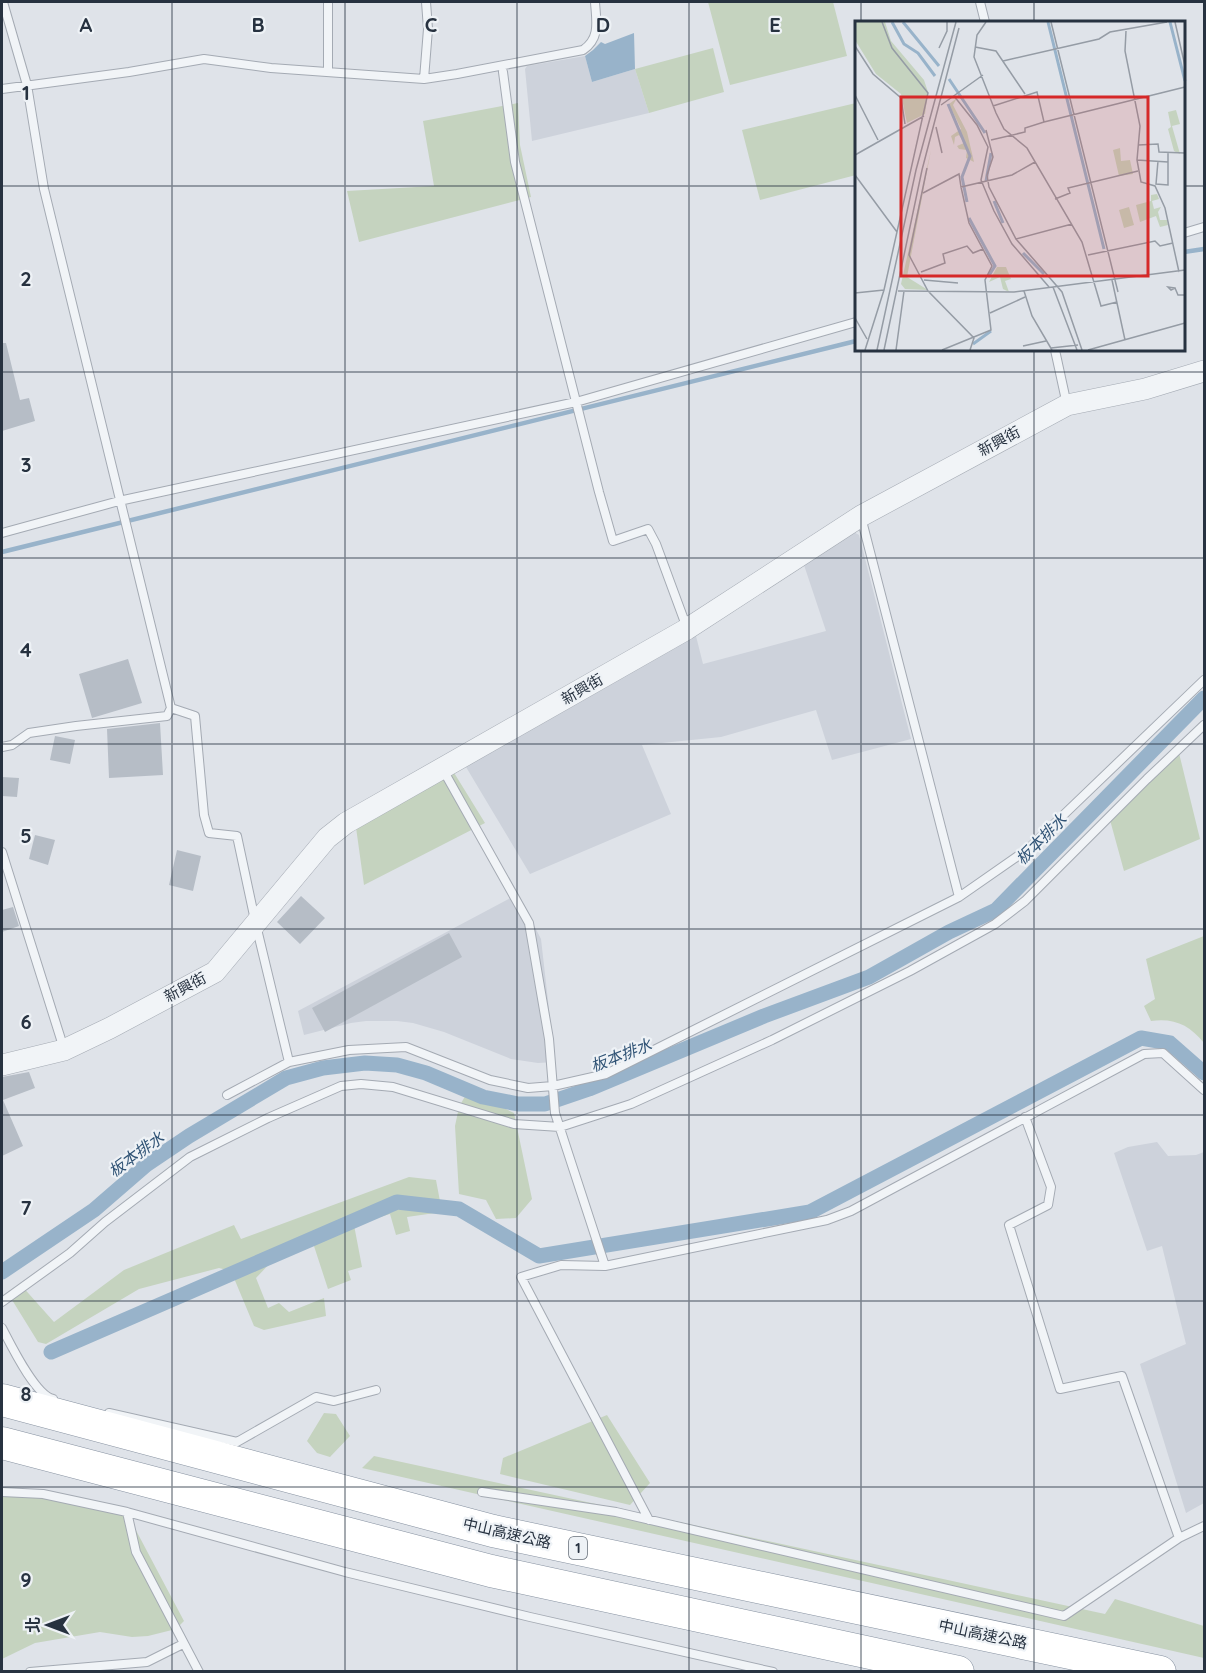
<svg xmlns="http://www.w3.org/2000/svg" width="1206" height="1673" viewBox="0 0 1206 1673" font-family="Quicksand,'Noto Sans TC',sans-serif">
  <rect width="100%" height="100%" fill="#dfe3e9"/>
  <path fill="#cdd2db" d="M585,56L592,82L635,69L649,113L532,141L525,69L527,66Z
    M852,531L859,535L911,739L832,760L816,710L721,737L642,745L671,814L530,874L460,757L693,624L703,664L826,631L803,562Z
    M518,894L541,939L555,1062L538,1063L511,1059L444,1032L413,1023L397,1021H366L351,1023L304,1035L298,1011Z
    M1157,1142L1168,1156L1196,1155L1204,1152V1503L1186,1513L1140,1364L1186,1344L1162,1246L1147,1251L1114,1153L1128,1147Z"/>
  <path fill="#c5d3bf" d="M708,2H833L847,56L730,85Z
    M713,48L724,92L649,113L635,69Z
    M518,103L520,145L531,197L359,242L347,191L434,186L423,121Z
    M856,103V175L760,200L742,130Z
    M1179,753L1200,839L1124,871L1110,820Z
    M448,763L485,823L364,885L354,813Z
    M1204,936V1043C1189,1025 1175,1018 1151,1021L1144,1006L1155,999L1146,959Z
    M468,1091L514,1113L532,1199L516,1218L496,1219L486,1200L459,1194L455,1126L459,1107Z
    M409,1177L436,1180L442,1212L407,1217L410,1231L396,1235L390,1214L354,1225L362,1267L348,1271L351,1280L328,1289L313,1243L274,1259L256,1278L268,1308L279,1303L289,1312L324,1298L326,1316L264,1330L254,1326L231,1271L219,1268L139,1289L46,1344L38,1342L9,1295L13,1288L21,1285L54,1322L124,1270L234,1225L241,1239Z
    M324,1413L336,1414L350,1436L330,1457L317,1453L307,1441Z
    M607,1415L650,1483L630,1505L500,1474L503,1458Z
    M374,1456L1105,1614L1115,1599L1204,1626V1658L362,1468Z
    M2,1490L114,1507L130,1519L184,1621L176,1629L148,1636L132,1637L100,1632L35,1643L2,1659Z"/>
  <path fill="#98b3ca" d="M634,33L635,69L592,82L585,56L593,50L601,42L605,44Z"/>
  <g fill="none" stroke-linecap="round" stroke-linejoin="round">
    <path stroke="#98b3ca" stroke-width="4.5" d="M1184,252L1204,249
      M2,552L856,341"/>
    <path stroke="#98b3ca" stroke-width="15" d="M2,1272L94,1210L146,1165L189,1136L286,1078L323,1068L365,1063L397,1065L426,1073L483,1097L518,1104H545L589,1089L764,1016L869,977L949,932L996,910L1204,698
      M51,1352L397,1202L459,1209L539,1256L810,1212L1141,1038L1170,1043L1204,1073"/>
  </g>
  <path fill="#b6bdc6" d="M2,343H6L20,400L29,398L35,421L2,431Z
    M128,659L142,703L92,718L79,674Z
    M160,723L163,775L109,778L107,729Z
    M55,736L75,740L70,764L50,760Z
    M2,777L19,778L17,797L2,796Z
    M35,835L55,840L48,865L29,859Z
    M177,850L201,856L193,891L169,885Z
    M301,896L325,918L300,944L277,922Z
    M13,907L19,926L2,932V910Z
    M449,933L462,957L325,1032L312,1008Z
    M29,1072L35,1088L3,1100L23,1146L2,1156V1077Z"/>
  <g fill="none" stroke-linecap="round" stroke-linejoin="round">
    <defs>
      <path id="service" d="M3,2L27,85L44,189L171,708L195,716L204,815L209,833L237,836L256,925L289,1062
        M328,2V72
        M980,2L985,22
        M503,72L515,162L599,492L613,541L648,529L656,544L687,628
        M424,79L428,29L426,2
        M2,89L129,72L204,59L271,68L424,79L457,74L583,50C601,38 596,20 595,2
        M1184,233L1204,227
        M1055,350L1067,405
        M2,533L119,501L576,402L856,322
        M2,747L12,745L29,733L76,726L167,716L171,708
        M442,768L529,923L549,1039L555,1113L605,1266L561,1265L521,1277L649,1520
        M2,852L64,1049
        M959,897L1028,849L1204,680
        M227,1095L289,1062L349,1050L406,1047L490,1080L528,1088L553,1086L606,1074L959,897L861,517
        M1025,1117L1051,1187L1048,1205L1009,1225L1060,1389L1122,1376L1179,1538
        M605,1266L827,1220L851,1211L1144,1054L1163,1053L1204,1090
        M2,1302L70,1253L105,1222L190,1157L268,1118L341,1086L361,1084L393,1087L514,1124L560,1127L631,1104L772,1040L910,971L995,924L1025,901L1147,779L1204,725
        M2,1328C11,1345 35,1395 53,1399
        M109,1413L237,1442L316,1397L334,1401L376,1390
        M2,1492L43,1494L127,1512L345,1572L530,1617L773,1672
        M482,1492L616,1512L1064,1616L1179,1538L1204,1526
        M127,1512L136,1552L199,1672
        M30,1672L147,1662L183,1644"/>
      <path id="tertiary" d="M2,1065L64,1050L110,1028L215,972L327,838L346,823L687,629L861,516L1067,405L1145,389L1204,371"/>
      <path id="motorway" d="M2,1400L493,1531L1160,1672
        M2,1443L491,1571L958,1672"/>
    </defs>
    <use href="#service" stroke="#a4aab3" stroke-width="10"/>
    <use href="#tertiary" stroke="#a4aab3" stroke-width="22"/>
    <use href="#motorway" stroke="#8691a0" stroke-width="33"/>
    <use href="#service" stroke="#f1f4f7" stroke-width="8"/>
    <use href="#tertiary" stroke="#f1f4f7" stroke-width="21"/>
    <use href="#motorway" stroke="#fff" stroke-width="32"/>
  </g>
  <path fill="none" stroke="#273240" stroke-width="1.5" stroke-opacity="0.55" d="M172,2V1672M345,2V1672M517,2V1672M689,2V1672M861,2V22M1034,2V22M2,186H856M1184,186H1204M861,350V1672M1034,350V1672M2,372H1204M2,558H1204M2,744H1204M2,929H1204M2,1115H1204M2,1301H1204M2,1487H1204"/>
  <g text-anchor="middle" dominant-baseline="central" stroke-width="4.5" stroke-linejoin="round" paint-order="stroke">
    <rect fill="#eef2f6" stroke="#636c77" stroke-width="1.5" x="569" y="1537" width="18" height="22" rx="4.5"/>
    <g font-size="14" font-weight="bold" fill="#273240">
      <text x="578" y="1548">1</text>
    </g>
    <g font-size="15" fill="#273240" stroke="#eef2f6">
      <text transform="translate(999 441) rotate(-28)">新興街</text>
      <text transform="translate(582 689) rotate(-30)">新興街</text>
      <text transform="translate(185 987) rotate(-28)">新興街</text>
      <text transform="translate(507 1533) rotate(13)">中山高速公路</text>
      <text transform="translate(983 1634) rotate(12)">中山高速公路</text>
    </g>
    <g font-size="16" font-style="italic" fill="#305375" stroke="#eef2f6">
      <text transform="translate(1041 839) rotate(-45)">板本排水</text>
      <text transform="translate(621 1055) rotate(-21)">板本排水</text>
      <text transform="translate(136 1154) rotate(-36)">板本排水</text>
    </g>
  </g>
  <g transform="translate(855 21)">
    <rect width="330" height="330" fill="#dfe3e9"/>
    <path d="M0,1H30L36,20L69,59L73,71L70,93L52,102L46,73L21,53L0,19ZM102,77L98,84L112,111L119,141L111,137L112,129L104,128L102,125L109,122L104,114L100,116L99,124L96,115L106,108L94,83ZM321,89L325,103L317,105L325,133L319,130L313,108L316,106L313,91ZM265,127L266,140L275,139L278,153L264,155L258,129ZM76,129L52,256L73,269L50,268L46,263ZM302,173L304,178L297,180L299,188L306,186L303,191L305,199H312L313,204L305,206L301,195L285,201L281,184L296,180V174ZM274,186L279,204L269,207L264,189ZM142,246H151L156,258L150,260L154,271L148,268L145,256L134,261Z" fill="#c5d3bf"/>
    <path fill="none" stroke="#98b3ca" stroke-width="3" d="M37,1L49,23L63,32L80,55M48,1L84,45M193,1L249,228M315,1L330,60M94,58L130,112M93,83L115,135L107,156L112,181M131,160L136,132M139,180L148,202M114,197L140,245L133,256M168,232L189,253M118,323L136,310"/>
    <path fill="none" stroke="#959ca5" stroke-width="1.5" d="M131,1L122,14L119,36L141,92L149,108L172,127L227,221L246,285L262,281M196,1L263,271M320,1L330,45M271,10L270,30L285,105L282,139L286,161L300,165L310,187L324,251M0,25L18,53L46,77L50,103M120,26L141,30L170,73M84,27L92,10V1M148,40L244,18L255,11L312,1M0,74L23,119M99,75L122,104L133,126L126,159L139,190L157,223L194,266M86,84L128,54M138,85L182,71L189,101M81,106L87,132M131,109L138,136L132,154L134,166L161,218L217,203M136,119L170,111V107L189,101L330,66M283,124L303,123L304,131L330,132M0,134L69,95M282,139L313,141M303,140L301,163L313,164V131M72,147L54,234L73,270L119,317L115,329M0,154L42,211M68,172L104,153L106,166L157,154L180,141M200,178L215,172L213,167L283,150M161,218L207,271L227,329M233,234L300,220L305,225L318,222M66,251L90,242L88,233L112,225L118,232L128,228M69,259L103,262M257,259L270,319M198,266L222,329M320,267L313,266L316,269L320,267L323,274H330M43,270L159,271L330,249M169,270L177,295L197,329M0,272L29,269M135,292L170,276M0,297L12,318M168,325L191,320M196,327L223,324M10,329L29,269L73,72L37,27L27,1M22,329L61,149L101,1M29,329L67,149L104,7M41,329L49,270M87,329L136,309L130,259L137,245L114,202L106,166M233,329L330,302"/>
    <path fill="#d62828" fill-opacity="0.15" stroke="#d62828" stroke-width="3" d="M46,76H293V255H46Z"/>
    <rect width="330" height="330" fill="none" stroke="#273240" stroke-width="3"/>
  </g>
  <g font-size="20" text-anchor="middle" font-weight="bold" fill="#273240" stroke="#eef2f6" stroke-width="4.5" stroke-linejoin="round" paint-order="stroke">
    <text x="86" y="32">A</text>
    <text x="258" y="32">B</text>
    <text x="431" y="32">C</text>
    <text x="603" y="32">D</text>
    <text x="775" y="32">E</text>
    <text x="26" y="100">1</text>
    <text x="26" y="286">2</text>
    <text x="26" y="472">3</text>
    <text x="26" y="657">4</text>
    <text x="26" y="843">5</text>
    <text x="26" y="1029">6</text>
    <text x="26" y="1215">7</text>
    <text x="26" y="1401">8</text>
    <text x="26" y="1587">9</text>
  </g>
  <rect width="1206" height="1673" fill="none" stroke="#273240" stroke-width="6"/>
  <g transform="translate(48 1625) rotate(270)" stroke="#eef2f6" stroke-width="4.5" paint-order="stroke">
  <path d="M0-4.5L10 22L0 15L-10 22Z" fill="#273240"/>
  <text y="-9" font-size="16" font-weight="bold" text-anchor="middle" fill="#273240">北</text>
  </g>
</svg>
